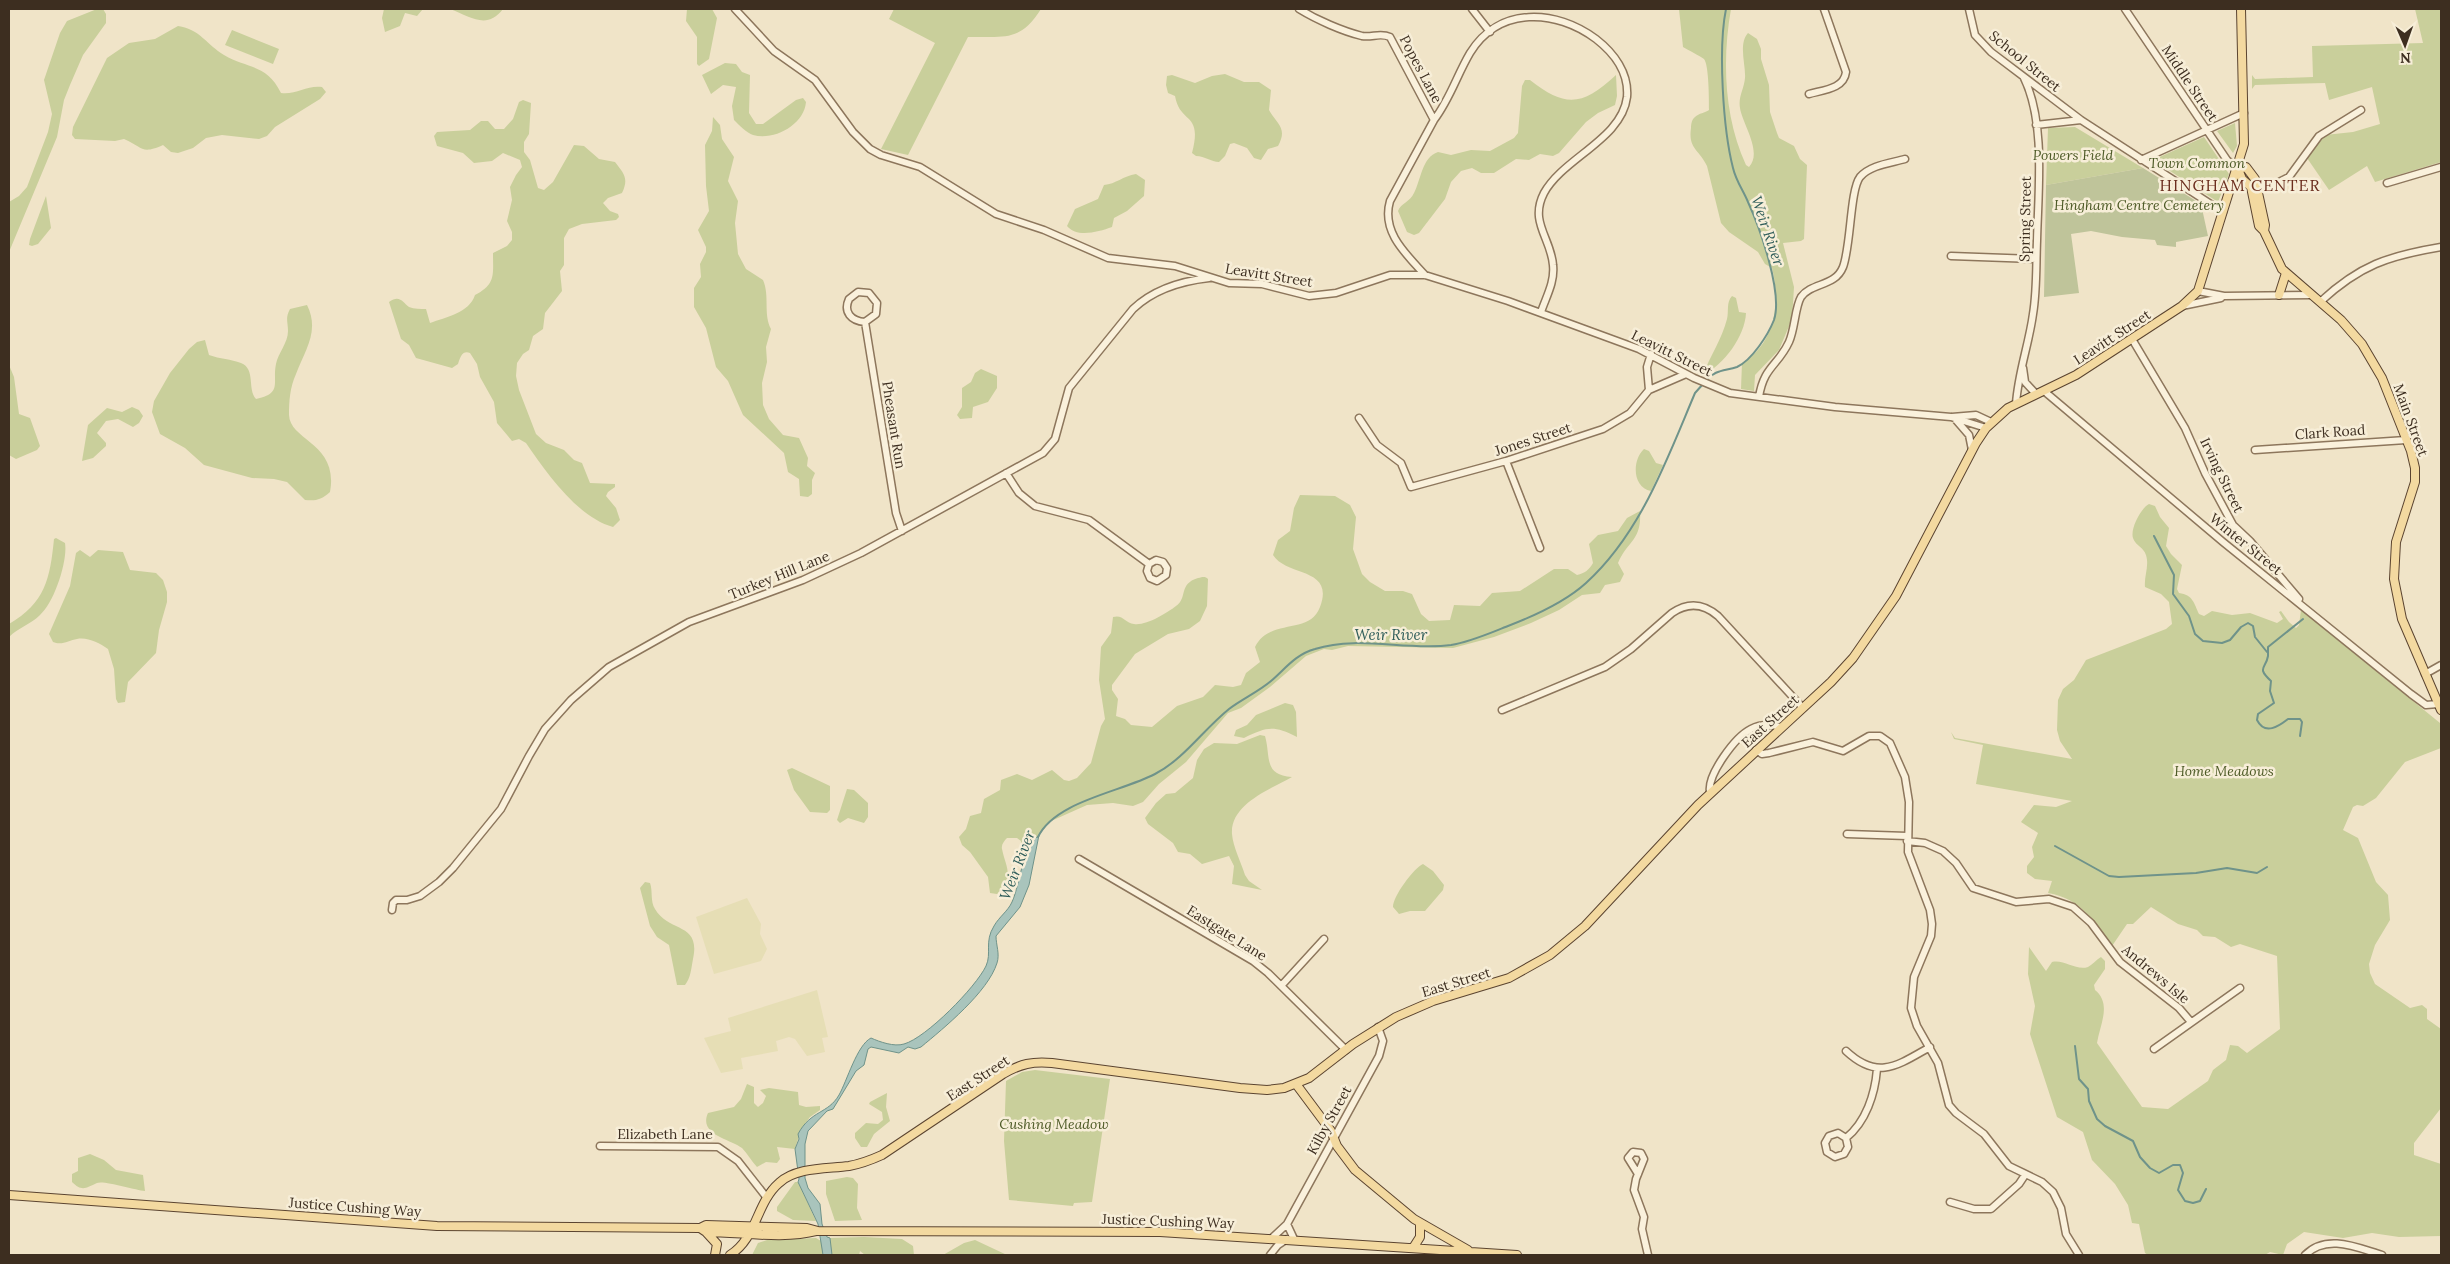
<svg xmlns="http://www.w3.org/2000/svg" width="2450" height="1264" viewBox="0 0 2450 1264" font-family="Lora,serif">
  <rect width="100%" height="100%" fill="#f0e4c8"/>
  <path fill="#e6deb5" d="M747,898L761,924L760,934L767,949L761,961L714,974L696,917Z
    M817,990L828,1037L822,1038L825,1052L807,1056L795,1039L789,1037L776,1041L778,1051L741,1058L743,1069L721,1073L704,1038L731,1031L728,1018Z"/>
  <path fill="#c9cf9b" d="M97,9H103L106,14V23L83,55L70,85L64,100L57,137L9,252V202L19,196L27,187L48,132L52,114L44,80L60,33L67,21Z
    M384,9H423L417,16L405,13L400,26L385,32L382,18Z
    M450,9H503C487,30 471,17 450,9Z
    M687,9H712L717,18L709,59L699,66L697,64V37L686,21Z
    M894,9H1041C1020,43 1003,36 968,37L908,155L881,149L935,43L889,19Z
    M1679,9H1731C1722,60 1724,117 1746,165L1749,167C1763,152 1742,123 1740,108C1738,97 1744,89 1745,78C1746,65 1738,44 1748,33L1757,39L1761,49V59L1769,85L1770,112L1777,133L1779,138L1794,146L1800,159L1807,165L1804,239L1801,241L1783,243L1794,287L1792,319L1779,350L1755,375L1754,391L1741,389L1742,363C1775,344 1781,302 1772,268L1765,264L1758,252L1729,232L1721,223L1707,166C1699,149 1688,149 1691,128C1691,124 1692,119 1695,117C1699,113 1705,113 1709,110C1709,100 1709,65 1704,59C1700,56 1688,50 1683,47Z
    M2415,9H2441V162L2375,182L2367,166L2329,190L2307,158L2325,135L2353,132L2380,124L2372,87L2329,100L2325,83L2255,85L2252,89V75L2255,79L2313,77L2312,46L2423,43Z
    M178,26C200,29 207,45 224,55C248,69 267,64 281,93C296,95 307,85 322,87L326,92L320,99L275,127L267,136L259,139L222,135L206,138L193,148L178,153L171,152L163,145C141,155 143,147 124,139L115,141L75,139L72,135L73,127L107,58L129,43L155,39Z
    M232,30L279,49L273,64L225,45Z
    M725,63L736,64L742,72L750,75L749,113L756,124H763L796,100L803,98L806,102C804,125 774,141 753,135C747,133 739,125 734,120L732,106L736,87L723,85L711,94L702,75Z
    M1225,74L1244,82H1259L1271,90L1269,110C1277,124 1288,128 1278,146L1268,149L1261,160L1254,158L1247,148L1234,143L1230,144L1225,156L1219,162C1211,162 1205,156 1196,156L1192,153C1203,111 1180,125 1175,96L1168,93L1166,85L1167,76L1172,75L1195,83L1212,76Z
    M1616,75L1617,96L1615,105L1598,113L1586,122L1559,153L1553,156L1540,154L1529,160L1516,159L1494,173H1481L1472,168L1461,171L1451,182L1445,199L1419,233L1414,235L1407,232L1398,211C1401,203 1410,202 1414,193C1421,180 1422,157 1438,152L1451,155L1471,150L1490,151L1514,138L1518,133L1522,86L1525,80H1530C1567,109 1583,105 1616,75Z
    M523,100L531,103L529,134L524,142V152L530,160L538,188L544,190L553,182L574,145L584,146L599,159L615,162C624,174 629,178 622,193L608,198L603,203L610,211L618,214L619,217L616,220L582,224L569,229L564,238V265L560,271L562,291L545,313L543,329L533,336L529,350L523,354L517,363L516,376L519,390L536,434L546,443L564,450L574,460L582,463L590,483L615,484V487L608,492L606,496L616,508L620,520L613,527C577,517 546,472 526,443L519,439L512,441L497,423L494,402L480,377L477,364L470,353C462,350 460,358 458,364L452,368L416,358L409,345L401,339L389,302C400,294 403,303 409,307C414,309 421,309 426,309L430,323C446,317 469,313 475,295C496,284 493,275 493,253L507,246L512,240V232L507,221L512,200L510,187L516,175L522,167L520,160L503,153L492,161L474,163L463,153L437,146L434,136L437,132L470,130L481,121H488L495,129H504L513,119L519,102Z
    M713,117L720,125L722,139L734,157L728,181L738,201L735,223L738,254L746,269L763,280C770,296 763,314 771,329L766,347L767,362L762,383L763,405L769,419L783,435L799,438L808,458L807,466L815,473L812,480V494L808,497L800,496L799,479L788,472L784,453L743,415L728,381L716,367L706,328L694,307V288L701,277L700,264L706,252V247L698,230L709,211L706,186L705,145L712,131Z
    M2235,123L2237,146L2233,153L2217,131Z
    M2075,127L2143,168L2046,185L2048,128Z
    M2204,137L2229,174L2218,202L2153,160Z
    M1136,174L1145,180L1144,196L1127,211L1114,218L1112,227C1098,232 1077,238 1067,226L1075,209L1098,199L1104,185C1116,184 1123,176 1136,174Z
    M46,196L51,228L38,244L32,246L29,245L30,239Z
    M1732,296L1736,298L1739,312L1746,313C1745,336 1724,365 1703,375C1710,356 1722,339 1727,319C1729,312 1726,302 1732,296Z
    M307,305C320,331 305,350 296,374C290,387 289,401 289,415C290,441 339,443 330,492C321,500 316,501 305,500L287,482L274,479L252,478L204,465L185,448L160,434L152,412L154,401L170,373L189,349L197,342L205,340L209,355C220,359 231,359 241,363C256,369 247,389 256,399C283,393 272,383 276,364C278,353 288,343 288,331C288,322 285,318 290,309Z
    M9,365L14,377L19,414L30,418L40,446L37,450L16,459L9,455Z
    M981,369L997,376V388L988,402L973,407L972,418L960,419L957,415L962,407V388L971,382L975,373Z
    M132,407L139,410L143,416L139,423L133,427L118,419L106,421L97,433L106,443V446L93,458L82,461L88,425L107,408L122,412Z
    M1644,449L1649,451L1656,463L1663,465L1651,491C1632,487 1632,460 1644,449Z
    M1300,495L1335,496L1350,505L1356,517L1353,549L1362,574L1370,582L1385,591H1403L1412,594L1421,614L1429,621L1450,620L1454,605L1480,606L1492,593L1520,591L1554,569H1568L1577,575C1585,573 1589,570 1593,563L1589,544L1598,535L1618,531L1627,518L1640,511C1642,541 1627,541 1618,563L1624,574L1620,582L1605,585L1600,593L1582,595L1559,610L1531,623L1494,637L1453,648L1348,646L1332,650L1324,649L1306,656L1270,687L1241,708L1228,713L1186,762L1159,784L1143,802L1133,806L1113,803L1087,805L1049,822L1027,852L1022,867L1021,841L1017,838H1007C1004,841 1001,845 1002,849C1005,864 1010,868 1007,886L997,894L990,893L988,877L970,852L962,845L959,837L966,829L970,816L981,813L984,799L1000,790L1001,780L1017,774L1032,780L1052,770L1064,780L1069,781L1077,778L1091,763L1101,726L1105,719L1099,680L1101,647L1111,633L1113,617C1123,614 1125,623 1134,624C1146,626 1167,613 1176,606C1188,598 1178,584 1198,578C1203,577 1205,576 1208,579L1207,606L1200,621L1189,629L1168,634L1135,654L1112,685V690L1118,699L1116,716L1125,719L1131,725L1152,727L1177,706L1203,697L1215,685L1233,687L1241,685L1246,673L1260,662L1255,647C1270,617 1309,636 1320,607C1335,567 1287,577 1273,555L1278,540L1290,531L1294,508Z
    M2149,504L2155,506L2160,517L2169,528L2166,546L2171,554L2182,565L2177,589L2179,593C2193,595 2194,603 2199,614L2204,616L2212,611L2232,615L2250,613L2277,623L2283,619L2279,612L2281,611L2289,622L2296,628L2299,625L2301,610L2440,723L2441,748L2405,762L2376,798L2363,806L2357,805L2353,807L2343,830L2358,838L2376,882L2388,895L2390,920L2375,945L2369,964L2370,973L2375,984L2410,1008L2422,1005L2427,1009V1019L2441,1029V1108L2414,1143V1155L2441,1164V1236L2399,1237L2372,1233L2343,1238L2304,1232L2287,1244L2283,1255L2270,1252L2265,1255H2148L2145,1253L2139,1224L2132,1223L2128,1205L2115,1184L2092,1160L2083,1132L2057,1117L2030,1034L2035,1006L2028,974L2029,947L2046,971L2052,962C2064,959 2076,971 2088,967C2092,965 2096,960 2101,957L2105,961V969L2094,985L2095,990C2112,1004 2100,1024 2097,1043L2142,1107L2168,1109L2208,1081L2213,1070L2226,1060L2230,1045L2238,1046L2247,1053L2280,1029L2277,956L2240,944L2231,947L2215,937L2203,936L2197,930L2178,924L2151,907L2133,924H2127L2112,946C2093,921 2082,899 2048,893L2052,881L2035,879L2027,873V866L2034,857L2032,847L2038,833L2021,822L2034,805L2056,807L2072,801L1976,784L1983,745L1954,739L1951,732L1955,738L2072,759L2060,741L2057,730L2058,700L2063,689L2074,680L2086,660L2166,629L2172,624L2169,602L2161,594L2145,587C2144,578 2148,569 2147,560C2146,547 2136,547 2133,538C2130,529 2141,508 2149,504Z
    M56,538L65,543C68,561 54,603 40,615C31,624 18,628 9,637V624C45,603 50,579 54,539Z
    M80,550L90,557L98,550L123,552L130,570L156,573L163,580L167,592V602L159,630L156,653L128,682L125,702L118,703L116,699L114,669L108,649C99,643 88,637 77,639C69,640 62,646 53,642L49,634L70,586L76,553Z
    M1285,703L1293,705L1296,712L1297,737C1273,725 1267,727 1244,738L1234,736L1236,730L1247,725L1256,715Z
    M1260,735L1265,736C1271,757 1263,775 1292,777C1271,789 1230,804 1232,834C1233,847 1241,862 1245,875L1249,881L1262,890L1232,884L1234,866L1229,856L1202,864L1190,854L1178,852L1173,843L1148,824L1145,818L1156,803L1166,794L1175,793L1193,778L1197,760L1204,749L1214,743L1237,744Z
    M792,768L830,786V810L827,813L810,812L794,790L787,770Z
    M847,789L854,790L868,803V817L864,823L848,818L840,823L837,820Z
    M1423,864L1433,871L1444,885L1443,890L1425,911H1410L1399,914L1393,907C1393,896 1414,868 1423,864Z
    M645,882L650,883C653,891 650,901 655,909C669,933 701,922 693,959C691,969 691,977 685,985H677L669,945L657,937L650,926L640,888Z
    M1035,1070L1110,1079L1092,1202L1074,1203L1073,1206L1009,1200L1004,1141L1006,1081L1022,1072Z
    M747,1084L754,1087V1103L758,1107L763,1103L766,1096L760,1090L769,1088L798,1092L799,1105L806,1107L820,1106V1110L810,1117L801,1129L795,1149L777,1147L780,1159L777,1163L766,1162L757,1167C751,1161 748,1154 742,1148C731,1139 698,1135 708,1113L734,1107L741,1099Z
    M887,1093L886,1107L890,1121L874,1134L867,1147H861L855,1138V1133L866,1123L878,1124L883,1120L882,1112L869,1104L870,1102Z
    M90,1154L104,1160L116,1170L143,1175L145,1191C135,1190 103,1180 97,1183C86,1188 82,1192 72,1182V1174L78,1171V1158Z
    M847,1177L853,1178L858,1184L857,1208L862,1220L835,1221L826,1194V1181Z
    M795,1182H798L816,1221L793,1220L777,1211V1207Z
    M864,1237L902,1239L913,1246L914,1255H865L860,1251L859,1255H752L758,1243L767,1240L816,1238L821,1241H830V1238Z
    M975,1240L1007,1255H943L964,1243Z"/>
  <path fill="#bfc49a" d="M2143,168L2201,204L2208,236L2176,242V247L2157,245L2155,240L2122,237L2091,231L2071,234L2079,293L2044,297L2046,185Z"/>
  <path fill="#a9c4bc" stroke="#6f938a" d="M1039,835L1029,885L1020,907L996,936C996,945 1000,954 997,963C988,992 944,1028 921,1047L915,1049L908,1047L899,1053L871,1047L868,1049L864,1065L856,1071L833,1109L827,1111L808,1131L805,1144V1178L808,1188L820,1204L822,1224L827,1237L830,1238L832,1255H823L818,1224L798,1182L799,1179L795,1149L799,1139L798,1134C811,1110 828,1114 839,1095C847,1081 857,1045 871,1038C880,1042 894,1047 904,1044C926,1038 976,987 986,966C992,953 984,942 994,926C999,917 1008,911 1012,902C1021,882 1021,850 1039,835Z"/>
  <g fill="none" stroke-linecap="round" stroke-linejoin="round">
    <path stroke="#6f938a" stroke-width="2" d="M1706,380C1715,370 1725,371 1737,367C1752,360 1768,335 1774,320C1783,293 1760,228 1748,202C1743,190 1736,181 1733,168C1723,129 1718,48 1726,9
      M2154,536L2174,575L2173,594L2189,616L2195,634L2203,641L2222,643L2230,640L2241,627L2248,623L2253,626L2255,637L2267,652
      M2300,736L2302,722L2300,719H2288C2279,726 2265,736 2257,720L2258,714L2274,703L2270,691L2271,681C2256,667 2266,669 2268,656C2268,653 2268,650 2268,647L2303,619
      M1038,837C1055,801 1121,792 1155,774C1184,759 1203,730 1229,709C1242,699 1258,692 1271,681C1285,669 1296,654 1315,649C1359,635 1406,651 1451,645C1470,642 1490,633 1508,626C1534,616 1564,603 1586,583C1641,533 1667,459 1695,393L1703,384
      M2055,846L2109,876L2119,877L2196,873L2227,868L2257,873L2267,867
      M2075,1046L2079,1079L2088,1089L2089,1101L2097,1119L2105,1126L2133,1141L2140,1157L2150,1168L2159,1173L2173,1165H2180L2183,1173L2178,1190L2185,1201L2193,1203L2200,1201L2206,1189"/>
    <defs>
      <path id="minor" d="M735,9L774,51L815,80L853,132L870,149L881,155L920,167L996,214L1044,230L1108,258L1175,266L1229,283L1262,284L1309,296L1336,293L1390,275H1425L1508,301L1639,349L1694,378L1730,393L1835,407L1951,417L1986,428
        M1299,9C1317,20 1342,31 1362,36C1372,38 1380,32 1390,37L1434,120L1390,201C1381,232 1406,254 1425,275
        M1472,9L1490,32
        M1969,9L1975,35L1991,52L2081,120L2223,212
        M2125,9L2227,160L2238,169
        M1809,94C1823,90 1844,89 1846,72L1824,9
        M1434,120C1450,99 1457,75 1470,53C1499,6 1556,9 1596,39C1614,53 1629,73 1627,97C1622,139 1563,158 1544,193C1529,222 1551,238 1553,265C1555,282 1546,297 1541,312
        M2036,125L2081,120
        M2141,160L2244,113
        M2387,183L2441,167
        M2254,190L2275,184L2289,177L2319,136L2361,110
        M1951,256L2036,259
        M2198,291L2224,296L2311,295
        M2320,302C2360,265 2388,256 2441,247
        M2182,306L2221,298
        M865,322L876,314L877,303L869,293L858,292L849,299C843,312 851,321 865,322L896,513L902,531
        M2132,339L2185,428L2205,473L2233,525L2250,541L2299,599
        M2023,368L2025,382L2036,394
        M1649,390L1686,374
        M2044,391L2223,542L2411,694L2426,705L2438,704
        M1759,397C1764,366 1778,366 1789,342C1795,329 1795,307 1801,297C1812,282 1835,287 1843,267C1851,246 1850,190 1860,177C1870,165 1891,163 1905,159
        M2016,404C2018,373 2029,344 2033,314C2037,290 2036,265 2037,241C2038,192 2046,123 2024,78
        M1952,417L1976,415L1991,422
        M1359,418L1377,445L1401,463L1411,487L1506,461L1603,429L1630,413L1649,390L1647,367L1651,354
        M1956,420L1969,435L1972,450
        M2255,450L2406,440
        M1506,461L1540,548
        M1006,473L1019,493L1035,506L1089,520L1149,564L1147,571L1150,578L1157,581L1166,575L1167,568L1163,562L1156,560L1149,564
        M2425,674L2441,665
        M1502,710L1605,667L1631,649L1672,613C1688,602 1703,603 1718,616L1803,708
        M1756,750L1762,754L1769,753L1813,742L1843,751L1869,736H1880L1890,743L1905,777L1909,802L1908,852L1930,910L1932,924L1931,936L1914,977L1911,1008L1917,1026L1938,1063L1949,1105L1956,1113L1984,1134L2009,1166L2042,1182L2053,1192L2061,1208L2066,1234L2079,1255
        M1710,792C1707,775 1735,737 1751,729C1761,724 1770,724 1781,727
        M1847,834L1907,836
        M1907,841L1925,843L1943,851L1956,863L1973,888L2016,902L2049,899L2073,907L2091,923L2120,962L2179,1008L2191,1022
        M1079,859L1253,961L1268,973L1346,1050
        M392,910L393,903L396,900H407L420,896L439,882L453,868L501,809L529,756L545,729L571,700L609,667L689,622L803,580L861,553L1043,453L1055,439L1069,388L1133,309C1153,290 1182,281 1209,278
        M1281,986L1324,939
        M2154,1049L2240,988
        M1846,1051C1878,1081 1898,1065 1930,1047
        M1846,1138L1848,1147L1844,1154L1835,1157L1827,1152L1825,1143L1829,1136L1838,1133L1846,1138C1866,1122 1875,1094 1877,1069
        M600,1146L718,1147L738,1161L767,1198
        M1638,1174L1628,1158L1633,1152L1641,1153L1644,1159L1636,1179L1634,1190L1644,1217L1642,1229L1648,1255
        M1950,1202L1974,1209H1991L2019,1184L2025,1175
        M1287,1224L1294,1239
        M1272,1238L1287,1224L1379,1056L1383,1041L1378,1027
        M1270,1255L1278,1245L1287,1239
        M2305,1255C2327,1233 2358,1248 2382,1255"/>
      <path id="major" d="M2238,169L2242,179L2251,187L2259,226L2264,231L2282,269L2341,320L2362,344L2382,378L2411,451L2415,468V482L2396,542L2394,579L2402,619L2441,710
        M2238,169L2246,167L2255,179L2265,225L2264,231
        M2279,295L2286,273
        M1296,1084L1331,1131L1337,1146L1355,1170L1414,1219L1468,1250
        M9,1195L437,1226L700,1228L706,1225L807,1228L818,1231L1160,1232L1517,1255
        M700,1228L706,1232C742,1232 782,1240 817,1231
        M706,1232L717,1244L715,1255
        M1413,1248L1420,1237V1224
        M730,1255C757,1238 756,1203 779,1183C796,1167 827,1169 849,1166C860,1164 871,1160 882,1155L1003,1074C1020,1064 1033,1061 1052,1063L1240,1088L1267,1090L1284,1088L1309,1078L1353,1044L1396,1017L1433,1001L1509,978L1550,955L1585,926L1698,805L1831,682L1853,658L1896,596L1976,443L1986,428L2008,408L2076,375L2182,306L2198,291L2244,144L2241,9"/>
    </defs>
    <use href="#minor" stroke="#8d765c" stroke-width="9"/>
    <use href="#major" stroke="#5b4430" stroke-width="10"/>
    <use href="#minor" stroke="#faf1dc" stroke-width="6"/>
    <use href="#major" stroke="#f3d9a0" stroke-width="8"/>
  </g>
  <g text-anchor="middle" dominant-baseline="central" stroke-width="5" stroke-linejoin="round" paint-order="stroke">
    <g font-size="14" fill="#3d2e20" stroke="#f7eed8">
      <text transform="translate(2025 61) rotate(39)">School Street</text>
      <text transform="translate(1421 69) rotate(62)">Popes Lane</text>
      <text transform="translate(2190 83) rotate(56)">Middle Street</text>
      <text transform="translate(2025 219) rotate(-89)">Spring Street</text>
      <text transform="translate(1269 275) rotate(9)">Leavitt Street</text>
      <text transform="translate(2112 337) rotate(-33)">Leavitt Street</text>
      <text transform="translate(1672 353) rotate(26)">Leavitt Street</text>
      <text transform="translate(2411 420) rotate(70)">Main Street</text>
      <text transform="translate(894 425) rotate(81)">Pheasant Run</text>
      <text transform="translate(2330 432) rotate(-4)">Clark Road</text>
      <text transform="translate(1533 439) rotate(-18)">Jones Street</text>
      <text transform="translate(2222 475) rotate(64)">Irving Street</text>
      <text transform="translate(2246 544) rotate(39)">Winter Street</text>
      <text transform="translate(779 575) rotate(-22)">Turkey Hill Lane</text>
      <text transform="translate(1770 721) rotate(-42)">East Street</text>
      <text transform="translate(1227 933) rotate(32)">Eastgate Lane</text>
      <text transform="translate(2156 974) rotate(40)">Andrews Isle</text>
      <text transform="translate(1456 982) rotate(-17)">East Street</text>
      <text transform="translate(978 1078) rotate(-33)">East Street</text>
      <text transform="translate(1329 1120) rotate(-61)">Kilby Street</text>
      <text x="665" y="1134">Elizabeth Lane</text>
      <text transform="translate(355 1207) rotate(4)">Justice Cushing Way</text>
      <text transform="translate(1168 1221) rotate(2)">Justice Cushing Way</text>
    </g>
    <g font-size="14" font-style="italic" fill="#4d5a26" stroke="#f7eed8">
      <text x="2073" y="155">Powers Field</text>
      <text x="2197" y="163">Town Common</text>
      <text x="2139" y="205">Hingham Centre Cemetery</text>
      <text x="2224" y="771">Home Meadows</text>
      <text x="1054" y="1124">Cushing Meadow</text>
    </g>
    <g font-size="15" font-style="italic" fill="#2f5d5a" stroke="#f7eed8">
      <text transform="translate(1768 231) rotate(71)">Weir River</text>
      <text x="1391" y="634">Weir River</text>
      <text transform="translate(1017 865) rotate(-69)">Weir River</text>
    </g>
    <g font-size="16" letter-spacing="1" fill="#6b2e1e" stroke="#f7eed8">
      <text x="2240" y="185">HINGHAM CENTER</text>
    </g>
  </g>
  <rect width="2450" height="1264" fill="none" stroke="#3d2e20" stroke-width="20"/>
  <g transform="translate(2405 45) rotate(178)" stroke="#f7eed8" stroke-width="4" paint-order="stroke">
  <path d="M0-4L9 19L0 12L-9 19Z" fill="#3d2e20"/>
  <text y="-8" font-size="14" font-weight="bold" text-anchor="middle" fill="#3d2e20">N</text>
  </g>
</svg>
